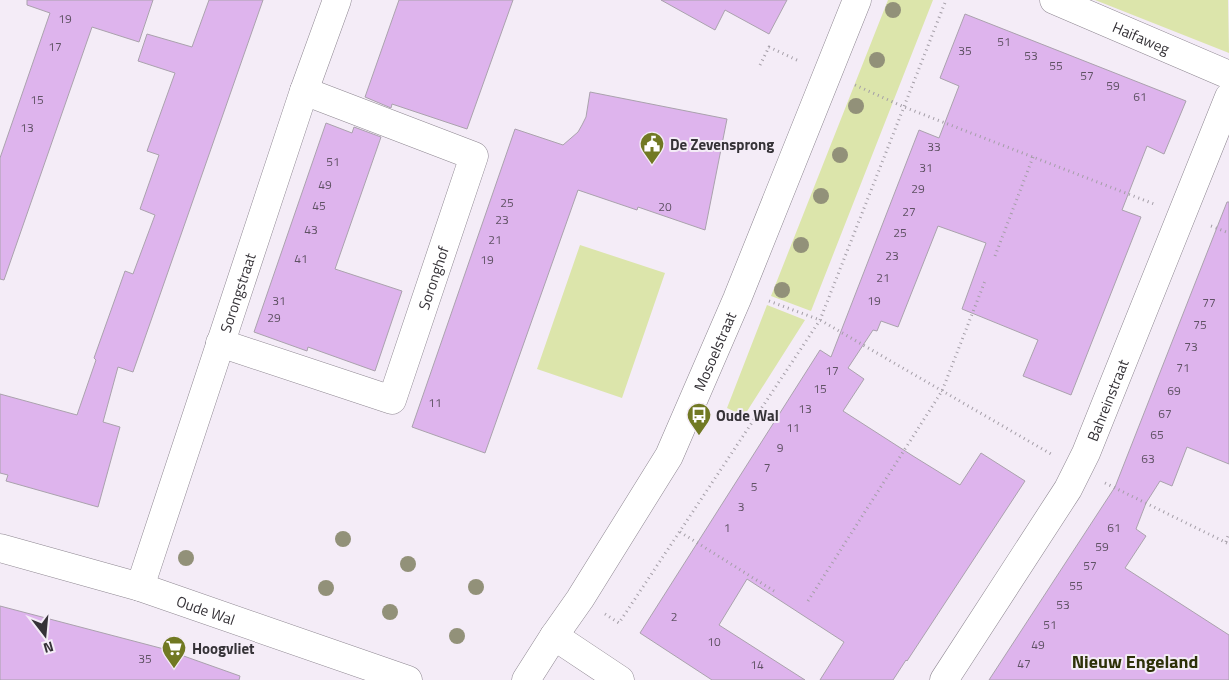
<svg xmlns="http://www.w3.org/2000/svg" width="1229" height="680" viewBox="0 0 1229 680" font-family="'Titillium Web',sans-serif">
  <rect width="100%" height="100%" fill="#f4ecf7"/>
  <path fill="#dce5ab" d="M888,0H933L811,311L771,296Z
    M1095,0H1228L1229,53Z
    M580,245L665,273L622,398L537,369Z
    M767,305L805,320L744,416L727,408Z"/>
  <path fill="#deb4ed" stroke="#aaa2ad" d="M27,0H153L139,42L92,27L4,280L0,279V158L50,13L27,5Z
    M209,0H263L133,372L118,367L103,422L120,427L98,507L6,481L8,475L0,473V394L77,415L96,360L94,358L125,271L133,274L155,215L140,209L159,155L147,151L175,73L138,61L147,34L192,47Z
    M399,0H513L467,129L392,104L391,108L365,97Z
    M661,0H787L769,34L725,10L715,30Z
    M965,14L1186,101L1164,154L1147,146L1122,210L1141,217L1071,395L1023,376L1038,340L962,309L986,243L938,226L898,327L881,321L877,331L873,330L848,368L864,379L843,411L913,456L960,485L981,453L1025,481L907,661L906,660L893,680H820L844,642L747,579L719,625L805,680H712L640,633L820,350L831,357L919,130L939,138L959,86L940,78Z
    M590,92L727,119L705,230L638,207L637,210L578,190L485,453L412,427L515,129L563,145L578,132L582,125L586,117Z
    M326,123L352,133L354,127L381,137L335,269L402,291L375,371L308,347L307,351L254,332Z
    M1227,202H1229V464L1187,447L1172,486L1160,481L1146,503L1136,529L1146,536L1125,568L1229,635V680H989L1115,487Z
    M0,606L164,649L240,676L239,680H0Z"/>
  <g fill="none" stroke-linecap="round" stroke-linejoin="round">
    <defs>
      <g id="street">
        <path id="s1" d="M1054,0L1229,75"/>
        <path id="s2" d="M220,343L392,400L474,156L304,91"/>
        <path id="s3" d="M0,548L140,587L408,680"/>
        <path id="s4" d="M140,587L304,91L337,0"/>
        <path d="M554,636L620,680"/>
        <path id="s5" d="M526,680L554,636L580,599L669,456L737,299L857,0"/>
        <path id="s6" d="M944,680L1068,489L1086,453L1229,97"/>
      </g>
    </defs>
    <use href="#street" stroke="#8e8791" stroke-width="29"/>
    <path stroke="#a49ea7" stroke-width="3" stroke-dasharray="1 4" stroke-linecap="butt" d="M760,65L769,47L799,61
      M855,85L904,107L1154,204
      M1211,226L1229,233
      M995,256L1033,157
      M769,301L820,320L1051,454
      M1105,483L1229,544
      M680,532L774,591
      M1226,542L1229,533
      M808,601L942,391L985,281
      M605,614L619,623L820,320L946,0"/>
    <use href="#street" stroke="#fff" stroke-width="28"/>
  </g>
  <g fill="#929179">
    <circle cx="893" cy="10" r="8"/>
    <circle cx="877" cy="60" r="8"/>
    <circle cx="856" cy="106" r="8"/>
    <circle cx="840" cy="155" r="8"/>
    <circle cx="821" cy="196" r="8"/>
    <circle cx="801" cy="245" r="8"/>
    <circle cx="782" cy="290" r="8"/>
    <circle cx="343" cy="539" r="8"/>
    <circle cx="186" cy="558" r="8"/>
    <circle cx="408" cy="564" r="8"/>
    <circle cx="476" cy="587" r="8"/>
    <circle cx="326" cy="588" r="8"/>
    <circle cx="390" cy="612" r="8"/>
    <circle cx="457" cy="636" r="8"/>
  </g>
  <defs>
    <symbol id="civic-pin" viewBox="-11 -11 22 30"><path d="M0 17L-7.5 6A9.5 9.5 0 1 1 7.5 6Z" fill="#717923" stroke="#f4ecf7"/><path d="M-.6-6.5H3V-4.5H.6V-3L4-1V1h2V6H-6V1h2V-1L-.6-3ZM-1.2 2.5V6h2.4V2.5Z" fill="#fff"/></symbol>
    <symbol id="bus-pin" viewBox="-11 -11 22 30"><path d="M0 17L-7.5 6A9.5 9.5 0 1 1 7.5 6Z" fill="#717923" stroke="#f4ecf7"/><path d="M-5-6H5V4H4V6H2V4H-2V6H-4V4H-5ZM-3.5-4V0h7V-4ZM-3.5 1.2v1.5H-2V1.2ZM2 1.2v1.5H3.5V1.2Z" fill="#fff"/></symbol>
    <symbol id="supermarket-pin" viewBox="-11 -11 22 30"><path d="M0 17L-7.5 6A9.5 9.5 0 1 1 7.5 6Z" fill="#717923" stroke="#f4ecf7"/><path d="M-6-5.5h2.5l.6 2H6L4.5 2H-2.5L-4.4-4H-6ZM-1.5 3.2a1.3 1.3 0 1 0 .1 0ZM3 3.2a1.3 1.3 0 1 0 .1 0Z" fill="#fff"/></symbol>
  </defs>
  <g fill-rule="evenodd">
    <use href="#civic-pin" x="638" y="130" width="28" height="38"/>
    <use href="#bus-pin" x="685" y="401" width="28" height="38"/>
    <use href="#supermarket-pin" x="160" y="634" width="28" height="38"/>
  </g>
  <g text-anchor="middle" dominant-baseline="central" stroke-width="4" stroke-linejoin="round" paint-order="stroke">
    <g font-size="12" fill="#5f5264">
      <text x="65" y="18">19</text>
      <text x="1004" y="41">51</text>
      <text x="55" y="46">17</text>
      <text x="965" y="50">35</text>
      <text x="1031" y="55">53</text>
      <text x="1056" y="65">55</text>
      <text x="1087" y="75">57</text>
      <text x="1113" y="85">59</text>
      <text x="1140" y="96">61</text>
      <text x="37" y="99">15</text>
      <text x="27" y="127">13</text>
      <text x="934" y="146">33</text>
      <text x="333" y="161">51</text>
      <text x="926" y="167">31</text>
      <text x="325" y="184">49</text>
      <text x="918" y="188">29</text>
      <text x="507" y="202">25</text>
      <text x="319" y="205">45</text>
      <text x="665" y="206">20</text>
      <text x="909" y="211">27</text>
      <text x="502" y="219">23</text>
      <text x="311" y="229">43</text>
      <text x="900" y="232">25</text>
      <text x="495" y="239">21</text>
      <text x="892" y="255">23</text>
      <text x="301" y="258">41</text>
      <text x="487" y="259">19</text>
      <text x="883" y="277">21</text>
      <text x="279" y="300">31</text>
      <text x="874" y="300">19</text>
      <text x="1209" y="302">77</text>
      <text x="274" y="317">29</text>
      <text x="1200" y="324">75</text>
      <text x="1191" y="346">73</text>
      <text x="1183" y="367">71</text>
      <text x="832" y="370">17</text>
      <text x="820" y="388">15</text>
      <text x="1174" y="390">69</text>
      <text x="435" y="402">11</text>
      <text x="805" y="408">13</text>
      <text x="1165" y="413">67</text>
      <text x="793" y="427">11</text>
      <text x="1157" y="434">65</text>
      <text x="780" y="447">9</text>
      <text x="1148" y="458">63</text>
      <text x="767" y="467">7</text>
      <text x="754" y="486">5</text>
      <text x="741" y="506">3</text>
      <text x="727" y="527">1</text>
      <text x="1114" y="527">61</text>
      <text x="1102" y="546">59</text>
      <text x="1090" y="565">57</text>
      <text x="1076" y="585">55</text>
      <text x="1063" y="604">53</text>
      <text x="674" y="616">2</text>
      <text x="1050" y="624">51</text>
      <text x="714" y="641">10</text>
      <text x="1038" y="644">49</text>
      <text x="145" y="658">35</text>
      <text x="1024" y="663">47</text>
      <text x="757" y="664">14</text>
    </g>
    <g font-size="15" fill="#353237" stroke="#f4ecf7">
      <text stroke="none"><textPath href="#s1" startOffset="95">Haifaweg</textPath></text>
      <text stroke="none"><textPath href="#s2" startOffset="310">Soronghof</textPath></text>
      <text stroke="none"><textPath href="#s4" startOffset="310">Sorongstraat</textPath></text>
      <text stroke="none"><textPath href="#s5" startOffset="380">Mosoelstraat</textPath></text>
      <text stroke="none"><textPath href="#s6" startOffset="325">Bahreinstraat</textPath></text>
      <text stroke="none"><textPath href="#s3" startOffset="215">Oude Wal</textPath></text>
    </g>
    <g font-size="15" font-weight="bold" fill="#353237" stroke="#f4ecf7" text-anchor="start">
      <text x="670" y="144">De Zevensprong</text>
      <text x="716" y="415">Oude Wal</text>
      <text x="192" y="648">Hoogvliet</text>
    </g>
    <g font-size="18" font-weight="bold" fill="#2d3108" stroke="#f4ecf7">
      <text x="1135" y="661">Nieuw Engeland</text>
    </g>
  </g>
  <g transform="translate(45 635) rotate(164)" stroke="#f4ecf7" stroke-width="4" paint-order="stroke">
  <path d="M0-4L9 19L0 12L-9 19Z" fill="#353237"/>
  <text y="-8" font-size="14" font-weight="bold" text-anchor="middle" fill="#353237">N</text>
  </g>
</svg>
